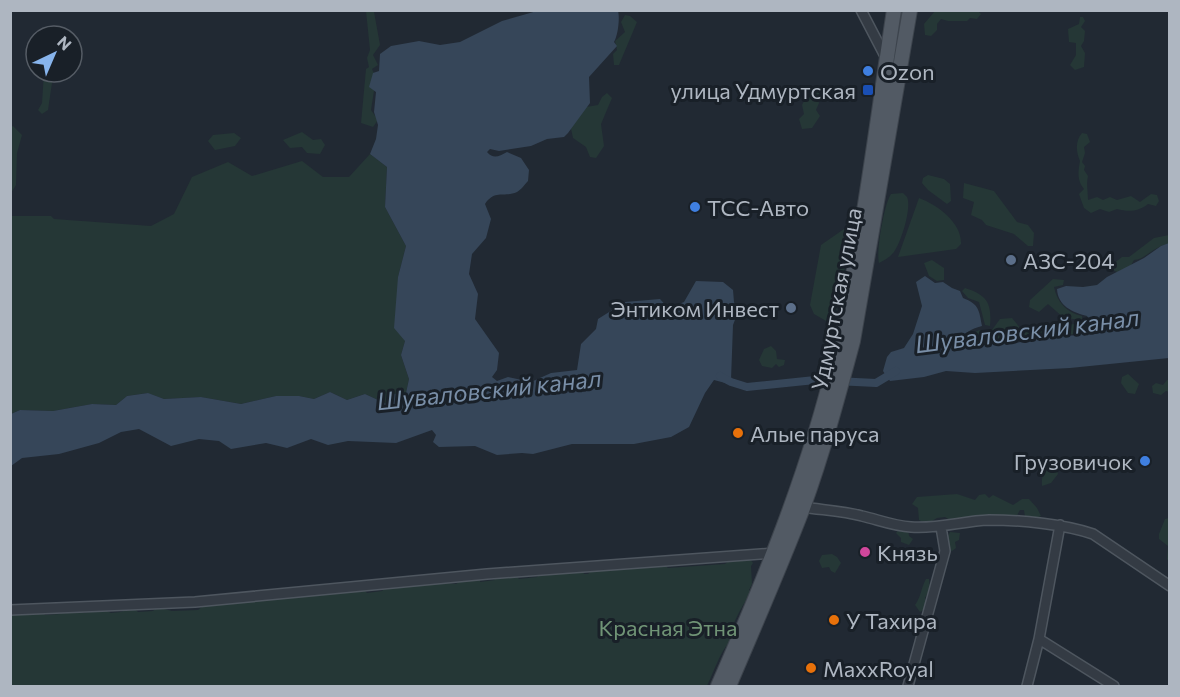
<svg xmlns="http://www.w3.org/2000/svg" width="1180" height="697" viewBox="0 0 1180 697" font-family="Commissioner,sans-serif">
  <rect width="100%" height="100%" fill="#212933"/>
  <path fill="#253736" d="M366,11L374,12L380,45L373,55L378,65L372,69L376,78L371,110L378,120L373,127L361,123L366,69L369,67L367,58L370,50Z
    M935,11C950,10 963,10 978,11L981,14L977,19L970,18L967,21H948L941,19L937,24V30L931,36L925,35L924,24Z
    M625,15L630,16L637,22L619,65H614L613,54L617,50L615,41L625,32L621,22Z
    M1080,17H1083L1085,21L1081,27L1085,31L1084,41L1081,46L1085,53L1084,67L1075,70L1070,65L1076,55V43L1069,42L1068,29L1079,24Z
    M44,72H50L53,76L48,110L42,114L38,110L42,103Z
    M809,85L817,88L820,92L817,98L819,103L816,110L820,116L812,128L802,129L799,119L804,114L802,105L807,95L804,89Z
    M607,93L612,98L601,124L604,146L596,158L590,157L586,147L573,138L570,124L586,107L598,105L602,97Z
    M13,126L22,135L17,153L16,185L11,193L10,127Z
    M302,132L313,140L321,139L325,145L320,154L307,153L302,147L290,148L283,140Z
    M234,133L241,138L235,146L215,150L208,141L213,135Z
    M1082,133L1087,134L1090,142L1084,147L1085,153L1082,162L1085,166L1084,170L1088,176C1086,184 1088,191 1088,200L1097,197L1103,200L1110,197L1117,200L1131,196L1140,202L1151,194L1157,195L1159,201L1156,206L1148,204C1138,212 1128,212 1117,209L1109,212L1100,209L1091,213L1084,208L1079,194L1084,189C1077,181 1078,172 1080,161C1076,152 1075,141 1082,133Z
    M370,154L387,167L385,207L406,246L398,277L405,341L401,355L409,379L406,393L387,404L365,394L347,400L330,392L314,399L299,396H276L241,404L201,397L164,399L147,393L127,396L116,405L92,404L53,411L20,410L11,414V216H51L54,219L151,226L174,214L192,177L228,162L252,176L302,161L323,177H349Z
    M928,175L944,179L950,184L951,201L947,204L928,190L922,183L923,178Z
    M964,183L994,191L1017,222L1028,225L1034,233L1033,246H1028L1014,234L986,225L982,220L971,215L974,202L963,198Z
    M903,193L907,197C912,208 901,242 894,252C890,257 885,260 879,263C876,252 884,204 891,194Z
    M919,198C938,205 962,223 961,244L956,249L898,257Z
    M844,229L850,232L851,236L835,318L828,322L814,314L810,305L821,245Z
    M1169,235V244C1153,246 1145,260 1134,260L1130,267L1121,274L1113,270V264L1122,257H1129L1154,238Z
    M932,260L944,268V280L937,281L929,276L924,263Z
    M1053,279L1064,280L1063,285L1054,287C1057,302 1067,313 1082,316V320L1064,318L1048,304L1039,312L1029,307L1030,300Z
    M965,288C987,295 992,303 990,326L985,325L979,302L968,298L962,291Z
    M1012,318L1021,329L1075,324L1081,328L1076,334L1013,339L1008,335C996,343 986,342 973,339L972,333L980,330L984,334L992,330L1000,319Z
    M771,346L776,351L777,359L785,360L784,365L779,367L776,364L772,368L762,366L759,360L764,349Z
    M1128,374L1139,384L1135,394L1128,393L1121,383L1122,377Z
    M1167,380H1169V392L1166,391L1161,395L1153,393L1152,386L1156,383L1163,385Z
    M1055,464L1058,474L1051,483L1042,486C1041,475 1045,467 1055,464Z
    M957,494L975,500L979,495L985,494L989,498L993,495L1013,505L1022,499H1029L1037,508L1041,516L1036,518L1025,517L1024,510H1020L1016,517L979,515L950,520L945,517L937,518L927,524L919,520L918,508L912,504L917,497Z
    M1169,518V562L1167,559L1168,546L1159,539V534L1165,519Z
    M900,528L908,529L909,536L913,539L909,545L901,542V538L896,533Z
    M950,532L960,533L959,540L955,542L956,548L952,551L947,549L946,540Z
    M832,554L837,557L841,563L835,573L831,571L829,567L822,568L819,561L822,555Z
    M731,559H750L753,563L751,566L752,584L749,590L751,592C742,607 730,625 729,643C721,650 712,676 707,686H11L10,616L15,611H43L45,615L60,614L64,610L81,611L84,613L103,609L111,613L120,612L134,608L138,612L153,611L157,607L172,611L198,610L203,606L228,600L247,602L257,599L283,598L294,594L314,593L319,596L331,591L363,589L367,593L382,591L387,586L438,582L456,584L460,581H467L472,574L481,577L480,582L495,580L493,578L515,574L519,579L537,577L543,571L582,569L584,574H588L593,569L663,564L668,568L725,564Z
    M926,579H929L930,589L925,598L928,607L920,612L915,605C921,597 921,588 926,579Z"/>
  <path fill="#364659" d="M618,11C620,18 618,35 614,42L617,46L589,77L590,103L568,133L564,137L547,139L531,146L499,151L490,149L487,152C494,160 499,156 507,152L521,158L529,170L528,181C525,184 521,190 517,192C504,198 495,189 485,204L491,219L486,238L472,254L469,274L478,294L475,319L499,353L497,370L492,377L497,381L508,377L531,382L551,373L577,370L581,344L596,329L598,319L625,302L660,299L668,308L684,302L696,281L723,282L733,290L734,302L738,312L733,325L731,380L729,384L714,380L705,393L689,427L671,437L634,444H572L533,454L522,453L497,455L475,446L439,447L433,442L436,435L432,430L396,443L348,441L328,445L311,439L287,448L266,443L231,449L219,441L199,439L171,446L139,429L121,432L99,443L59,454L22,458L11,466V414L20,410L53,411L92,404L116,405L127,396L148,393L164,399L201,397L241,404L276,396H299L314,399L330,392L347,400L365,394L387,404L393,394L406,393L409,379L401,355L405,341L394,328L398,277L406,246L385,207L387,167L370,154L376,139L378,125L374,112L376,92L369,87L373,73L379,71L380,54L391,46L419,41L440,45L460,42L502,21L537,11Z
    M1169,243V358L1070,368L975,373L946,371L924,377L890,381L883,371L887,357L891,352L904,348L913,334L922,306L916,282L925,276L935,283L943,282L952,288L960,291L963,298C979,304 979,310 982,326C970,329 965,333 958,342L961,346L1000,342L1007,338L1016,343L1038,338L1079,335L1089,331L1093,326L1087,316C1072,312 1058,306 1057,289L1066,286L1083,287L1097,285L1107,277L1144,258L1161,246Z"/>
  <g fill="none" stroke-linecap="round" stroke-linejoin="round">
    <path stroke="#364659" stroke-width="8" d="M720,376L731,382L747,387L815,380L876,383L896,371"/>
    <defs>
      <path id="street" d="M861,10L886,58
        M803,507C822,510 843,511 862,516C879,520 894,526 911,527C938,529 963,521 989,520C1020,520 1064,524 1093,534L1170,586
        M10,610L195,602L487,574L775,553
        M1039,639L1114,686
        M908,686L945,551L941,527
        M1027,686L1039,639L1060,525"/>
      <path id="primary" d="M718,686C764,580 808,474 835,361C862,247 876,127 894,10
        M729,686C754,627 780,568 803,508C823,453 838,397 853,341L910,10"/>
    </defs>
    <use href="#street" stroke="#4e565f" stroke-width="12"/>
    <use href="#primary" stroke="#3d444d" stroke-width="16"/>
    <use href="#street" stroke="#343b44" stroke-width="9"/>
    <use href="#primary" stroke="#525a64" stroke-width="14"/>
  </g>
  <g fill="#3f7fe0" stroke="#192028" stroke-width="2">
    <circle cx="868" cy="71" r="6"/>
    <circle cx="695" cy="207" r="6"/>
    <circle cx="1145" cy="461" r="6"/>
  </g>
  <rect fill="#1a4fb4" stroke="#192028" stroke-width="2" x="862" y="84" width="12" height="12" rx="3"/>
  <g fill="#5c6f8a" stroke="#192028" stroke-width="2">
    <circle cx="1011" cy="260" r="6"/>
    <circle cx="791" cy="308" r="6"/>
  </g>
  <g fill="#e8710a" stroke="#192028" stroke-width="2">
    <circle cx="738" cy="433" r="6"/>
    <circle cx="834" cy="620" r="6"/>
    <circle cx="811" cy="668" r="6"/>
  </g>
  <circle fill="#d1479c" stroke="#192028" stroke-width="2" cx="865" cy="552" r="6"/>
  <g text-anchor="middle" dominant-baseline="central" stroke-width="6" stroke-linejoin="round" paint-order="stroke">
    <g font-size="22" fill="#aeb6c1" stroke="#192028" text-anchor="start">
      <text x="880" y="71">Ozon</text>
      <text x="856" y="90" text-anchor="end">улица Удмуртская</text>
      <text x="707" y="207">ТСС-Авто</text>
      <text x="1023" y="260">АЗС-204</text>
      <text x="779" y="308" text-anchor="end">Энтиком Инвест</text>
      <text x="750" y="433">Алые паруса</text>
      <text x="1133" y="461" text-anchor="end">Грузовичок</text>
      <text x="877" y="552">Князь</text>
      <text x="846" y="620">У Тахира</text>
      <text x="823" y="668">MaxxRoyal</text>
    </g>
    <g font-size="22" fill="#aeb6c1" stroke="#192028">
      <text transform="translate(836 299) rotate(-79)">Удмуртская улица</text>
    </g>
    <g font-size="22" fill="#709476" stroke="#192028">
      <text x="668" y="627">Красная Этна</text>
    </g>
    <g font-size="24" font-style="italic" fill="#798ea7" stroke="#192028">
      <text transform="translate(1027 330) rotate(-7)">Шуваловский канал</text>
      <text transform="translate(489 389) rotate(-6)">Шуваловский канал</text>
    </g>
  </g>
  <rect width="1180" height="697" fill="none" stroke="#aeb6c1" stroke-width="24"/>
  <g transform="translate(54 54) rotate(44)"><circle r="28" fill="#192028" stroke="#555c65" stroke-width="1.5"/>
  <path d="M0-4.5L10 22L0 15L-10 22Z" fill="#87b4ec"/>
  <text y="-9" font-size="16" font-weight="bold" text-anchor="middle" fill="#aeb6c1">N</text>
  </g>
</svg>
